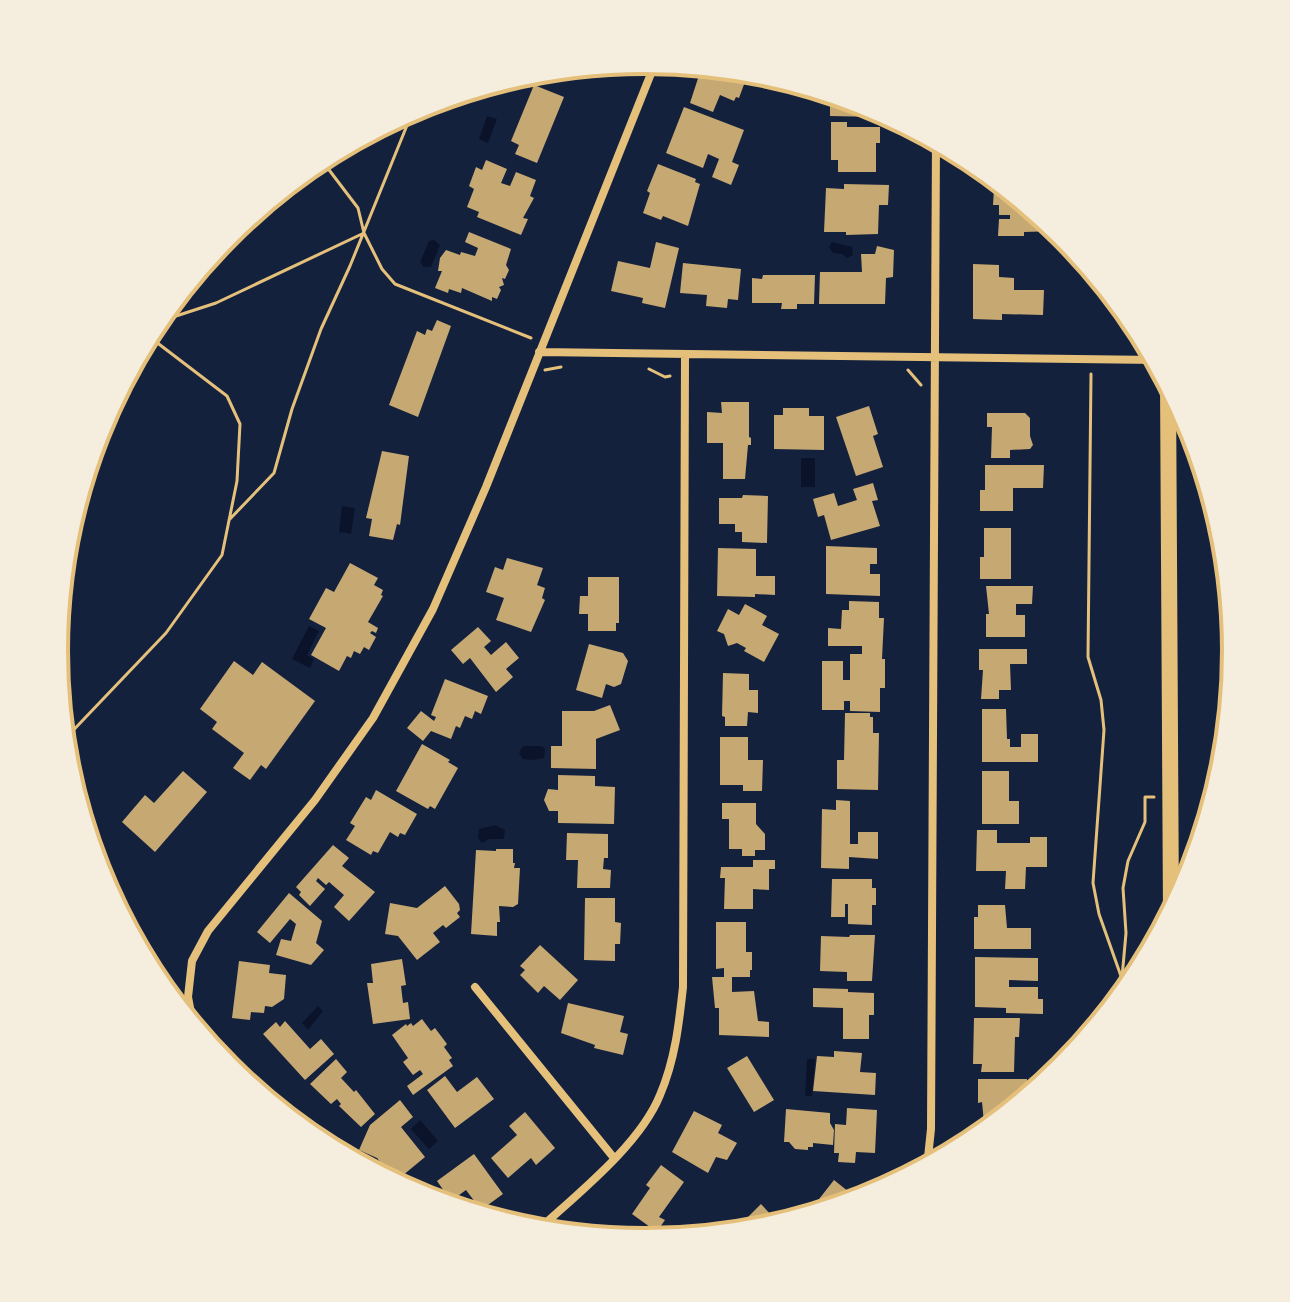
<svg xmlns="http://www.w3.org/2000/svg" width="1290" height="1302" viewBox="0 0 1290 1302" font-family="Montserrat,sans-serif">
  <rect width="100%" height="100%" fill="#14213d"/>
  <path fill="#0b132b" d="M487,116L497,119L488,143L479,139Z
    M434,240L440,245L431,267H424L420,262L429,241Z
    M832,242L852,247L853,255L847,258L842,254L833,253L829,247Z
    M801,458H815V487H801Z
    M342,506L355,508L351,534L339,532Z
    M309,626L319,631L307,655L314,659L310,668L292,659Z
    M526,746H542L545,749L544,758L533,760L523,759L519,753L522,747Z
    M495,825L505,830L504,839H489L482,843L478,838L479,829Z
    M318,1006L323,1011L308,1030L302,1023Z
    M807,1059H815L812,1096H805Z
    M420,1120L438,1141L429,1149L411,1129Z"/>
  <path fill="#c6a872" d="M702,66L749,71L739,98L736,97L734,101L720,95L713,112L690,103Z
    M560,68L554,83L535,74L536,71Z
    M534,85L564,97L537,163L515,154L519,145L511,141Z
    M841,96L876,108V117L830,116V98Z
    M684,107L744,130L732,162L739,165L731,185L712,177L719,159L708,154L703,168L666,153Z
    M831,122H847V127H880V143H876V172H838V160H831Z
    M486,160L507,169L501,183L510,186L516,172L536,180L530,196L534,198L523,218L528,219L521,235L477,217L479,212L467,207L474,189L469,186L476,167L482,170Z
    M658,164L696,179L695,182L700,184L688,226L663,216L661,220L643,213L650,193L647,191Z
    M844,184L889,185L888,205H879L878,234L846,235V232H824L826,188L844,189Z
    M994,188L1009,189L1057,228V231L1024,232V236H998L999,219H1010V215H999V205H993Z
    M469,232L511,249L506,265L509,270L505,279L502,278L504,285L499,287L501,290L497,299L492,297V301L462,288L461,293L449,289L448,293L435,288L442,271H438L440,258L446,250L460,255L461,252L475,256L478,248L465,242Z
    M656,242L679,248L665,308L642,303L643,298L611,291L618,261L650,268Z
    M877,246L894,250L893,277L886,278L885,304H819L820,272H862L861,254H875Z
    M683,263L741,269L738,300L728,299L727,308L706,306L707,295L680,293Z
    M973,264L999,265V277L1014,278V290H1044L1043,315L1002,314V320L973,319Z
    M763,275H815L814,304H797V309H781L782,303H752V278L762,279Z
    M437,320L451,326L418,417L389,405L417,331L425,335L427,329L432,331Z
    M721,402H749V437L751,438V445H748L745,479H723V443H707V412L722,413Z
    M869,406L878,434L873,436L883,467L856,476L836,417Z
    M783,408H809V416H824V450L774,449V415H783Z
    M987,413H1025L1030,418V436L1033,445L1030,449L1010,450V458H991L992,427H987Z
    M382,451L409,456L400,525L397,524L393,540L369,536L372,519L366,518Z
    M985,465H1044L1043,488H1013V511H980V490H985Z
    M873,483L878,500L872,501L880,526L831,540L824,515L818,517L813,499L834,493L838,506L857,500L853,489Z
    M743,495L768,496L767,543L742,542V532H735V524H719V498H742Z
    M984,528H1011V579H980V557H984Z
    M826,546L877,548V564H870V574H880V596L826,594Z
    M718,548L756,549V576H775V595L755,594V597L717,596Z
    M507,558L543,568L537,585L545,588L542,598L545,600L531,632L496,620L504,598L486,592L495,567L503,570Z
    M350,563L378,578L374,585L383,590L381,595L383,596L368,622L378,628L376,633L372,631L370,633L376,637L369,650L364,647L360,654L354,651L351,658L347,656L339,671L311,655L326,628L309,619L326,588L334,592Z
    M588,577H619V623H616V631H588V614H579L580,596H588Z
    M986,586H1033L1032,604H1016V615H1025V637H986V614H989Z
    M849,601L879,602V618H884L882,659H885V688H880V712L850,711V701H844V710H822V661H843V680H850V654H862V646H828V628L841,629L842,610H849Z
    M745,604L767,616L762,625L779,634L764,662L744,651L746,648L737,643L728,646L724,634L717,631L728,609L739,615Z
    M478,627L491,641L484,647L491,655L506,642L519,658L506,669L513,677L496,692L470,658L463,664L451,650Z
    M589,644L623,653L628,661L621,684L614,687L606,684L602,698L576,690Z
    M979,649H1027V664H1010L1011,690H999V699H981L983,670H979Z
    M234,661L253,675L262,662L315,701L266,769L261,765L250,780L233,768L244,753L212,729L217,722L200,709Z
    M723,673L749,674V690H758V713L748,712L747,726H725V717L722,716Z
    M445,679L488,696L481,714L475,711L472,719L465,716L460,728L456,726L451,739L431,731L423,741L407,728L421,711L434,721L436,717L431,715Z
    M610,705L620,730L596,739V769L551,768V746H562V711H594Z
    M982,709H1006L1007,739H1010V747H1021V734H1038V762H982Z
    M845,713H870V717H873V733H879L878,790L837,789V760H844Z
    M720,737H748V760H763L762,791H743V785H720Z
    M422,744L450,760L448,762L458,768L435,809L430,806L428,809L396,791Z
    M183,771L207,792L155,852L122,822L145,795L154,803Z
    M982,771H1009V801H1019V824H982Z
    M558,775L595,776V786L615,787L614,824L558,823V811H549L544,800L548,789L558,790Z
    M376,790L417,814L405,835L400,833L398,837L390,832L378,853L373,851L371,855L346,840L355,826L350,823L366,797L371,800Z
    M836,800L850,801V844H858V832H878V859L849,857V869L821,868L822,809L836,810Z
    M722,803H756V824L765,834V850H755V856H742V849H729V819H722Z
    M977,830H997V843H1030V837H1047V867H1026L1025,889H1005L1006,871H976Z
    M567,833L608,834V858H604L603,869L611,870L610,888H577L578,860H566Z
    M333,845L349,858L342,866L375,892L349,921L334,907L344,895L329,882L326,885L318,878L316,881L325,889L310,906L299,895L301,892L296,887Z
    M496,849H513V863H515L514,868H520L518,904L513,907L499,906L500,922H497V936L471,934L476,850L496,851Z
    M753,860H775V869H769V890L753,889V909H724L725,878H720L721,867H753Z
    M832,879H872V888H876V905H872V925L848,924V904H845V917H831Z
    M445,886L459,904L460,910L457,913L460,917L446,928L443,925L433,933L440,942L417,960L398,936L385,934L390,903L417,908Z
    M289,893L322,921L316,943L324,950L311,965L276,955L281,939L291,941L296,924L290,919L270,943L257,932Z
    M585,898H615V922L621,923L620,944H615V961L584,960Z
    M978,905H1005L1007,928H1031V949H974V917H978Z
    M131,919L140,930L131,937L124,924Z
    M716,922H746V952H752V970H750V977H732V992L754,991L758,1021L769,1022V1037L719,1035V1008H715L712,977H724V968L716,969Z
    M850,935H875L872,981H847V972L820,971L821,936L849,937Z
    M540,945L578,980L560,1000L544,986L538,993L520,975L525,970L520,966Z
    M975,957L1038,958V981L1009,980V987H1038V999H1043V1014L1006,1013V1008L975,1007Z
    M402,959L406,985L401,986L403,1003L408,1002L410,1019L373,1024L367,983H373L371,964Z
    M239,961L270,965L269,973L286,975L284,999L272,1007L265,1006L264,1013L251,1012L250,1020L232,1018Z
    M813,988L848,989V992L874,993V1015H869V1039H843V1008L813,1007Z
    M568,1003L624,1016L620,1032L628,1034L623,1055L594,1048L595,1045L561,1033Z
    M974,1018H1020L1019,1037H1015L1014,1072H981L982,1064H973Z
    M422,1019L431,1031L435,1028L447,1044L444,1047L452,1058L449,1060L453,1066L413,1095L407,1086L423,1074L420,1070L413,1075L403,1062L408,1058L392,1035L406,1024L407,1026L411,1023L413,1026Z
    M285,1021L310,1049L321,1039L334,1054L305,1080L263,1034L276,1022L280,1027Z
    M834,1051L862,1053L860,1072L876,1073L875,1095L813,1091L817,1056L834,1057Z
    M747,1056L774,1100L754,1112L727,1068Z
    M336,1059L347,1072L341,1078L354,1092L356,1090L375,1114L361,1127L339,1106L341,1104L337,1099L331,1104L310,1084Z
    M445,1076L457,1092L477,1077L494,1099L455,1128L427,1090Z
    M978,1079H1027V1098L1010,1099V1112L985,1133L982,1102L978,1103Z
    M400,1100L413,1117L401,1127L425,1157L396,1181L377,1158L359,1150L370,1125Z
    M847,1108L877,1110L875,1153L856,1152L855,1163L838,1162L839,1153H834L835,1124L846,1125Z
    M786,1109L830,1113V1123L834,1130L833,1145L813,1143V1147H808V1150L795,1149L789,1142H784Z
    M694,1111L722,1125L718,1133L737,1143L727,1160L716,1157L708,1173L672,1152Z
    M525,1112L555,1148L536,1165L531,1158L508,1178L491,1158L517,1135L509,1126Z
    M474,1154L503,1194L481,1210L466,1190L451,1201L437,1181Z
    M661,1165L684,1182L659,1217L665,1220L658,1230L672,1239L651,1241L645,1235L650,1227L632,1214L650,1188L646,1185Z
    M834,1180L854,1196L848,1204L805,1217Z
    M419,1186L430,1200L410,1192Z
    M761,1204L780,1225L754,1231L744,1221Z
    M618,1226L632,1241L605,1238Z"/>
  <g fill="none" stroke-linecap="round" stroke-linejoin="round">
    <path stroke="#e5c07b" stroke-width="3" d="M320,158L358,208L364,233L382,269L395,284L531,338
      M156,320L173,317L216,303L364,233
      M649,369L665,377L670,376
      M545,370L561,367
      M908,370L921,385
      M1091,374L1088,657L1101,700L1104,730L1093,883L1099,914L1122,979
      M229,520L274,473L292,409L321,329L350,266L414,108
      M63,741L166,633L222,555L237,481L240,424L227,396L147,335
      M1120,1000L1126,933L1123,888L1128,861L1145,822V797H1154"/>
    <path stroke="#e5c07b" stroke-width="8" d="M539,352L1157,360
      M475,987L614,1158
      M194,1029L188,997L192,961L208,931L315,800L373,718L433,609L486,487L656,61
      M927,1167L931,1129L936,140
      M537,1231C576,1195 640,1145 660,1095C675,1060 679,1024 683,987L685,354"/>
    <path stroke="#e5c07b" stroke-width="16" d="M1168,381L1171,915"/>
  </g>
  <path d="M0 0H1290V1302H0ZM68 651a577 577 0 1 1 1154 0a577 577 0 1 1-1154 0Z" fill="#f5edde" fill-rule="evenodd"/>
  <path fill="none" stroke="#e5c07b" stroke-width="4" d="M68 651a577 577 0 1 1 1154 0a577 577 0 1 1-1154 0Z"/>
</svg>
